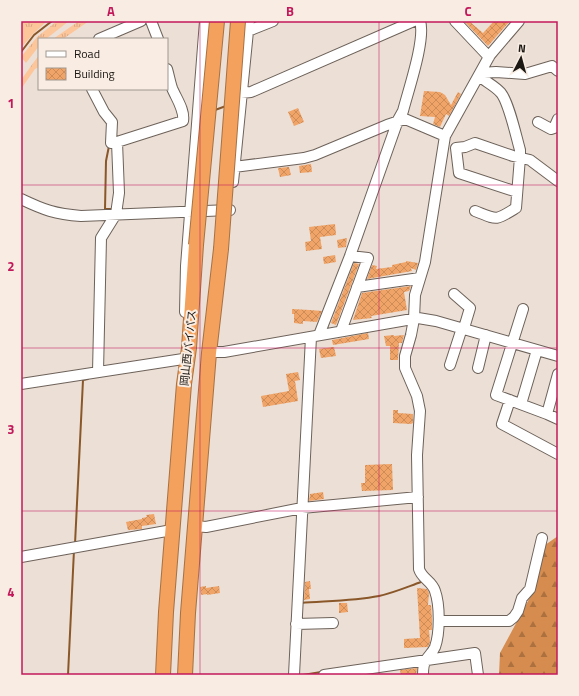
<svg xmlns="http://www.w3.org/2000/svg" width="579" height="696" viewBox="0 0 579 696" font-family="'Titillium Web','Noto Sans JP',sans-serif">
  <defs>
    <pattern id="grass-tufts" width="24" height="20" patternUnits="userSpaceOnUse"><rect width="24" height="20" fill="#fdc59a"/><path d="M3 7l-1-3M5 7V3M7 7l1-3M15 17l-1-3M17 17v-4M19 17l1-3" fill="none" stroke="#d8a884"/></pattern>
    <pattern id="forest-firs" width="22" height="20" patternUnits="userSpaceOnUse"><rect width="22" height="20" fill="#d68c4e"/><path d="M5 1l3.5 6h-7zM16 11l3.5 6h-7z" fill="#ad7140"/></pattern>
    <pattern id="building-cross-hatch" width="8" height="8" patternUnits="userSpaceOnUse"><rect width="8" height="8" fill="#f0a467"/><path d="M0 0l8 8M0 8l8-8" fill="none" stroke="#cd8c58"/></pattern>
  </defs>
  <rect width="100%" height="100%" fill="#ecdfd6"/>
  <path fill="url(#grass-tufts)" d="M21,21H47L33,34L21,48Z
    M57,21H69L46,39H39V46L26,63L21,57L37,37Z
    M79,21H89L63,39H53Z
    M39,55V67L35,69L21,89V80Z"/>
  <path fill="url(#forest-firs)" d="M558,536V675H499L500,653L535,588L545,545Z"/>
  <g fill="none" stroke-linecap="round" stroke-linejoin="round">
    <path stroke="#8a5729" stroke-width="2" d="M21,52L34,35L52,21
      M215,110L226,106
      M109,146L106,161L105,209H113
      M75,544L83,380L88,379
      M301,603C326,601 353,601 379,596C393,593 407,587 421,582
      M68,675L74,550
      M303,675L321,672"/>
  </g>
  <path fill="url(#building-cross-hatch)" d="M464,21H469L483,33L494,21H510L488,46Z
    M424,91L440,92L445,95L451,105L458,92L461,94L449,116L446,114L440,127L433,124L435,117L420,116Z
    M298,108L304,122L294,126L288,112Z
    M311,164L312,172L300,173L299,166Z
    M289,167L291,175L280,177L278,168Z
    M335,224L336,235L320,237L322,249L306,251L305,242L311,241L309,227Z
    M347,238L346,247L338,248L337,240Z
    M335,255L336,262L324,264L323,257Z
    M406,261L418,263L416,270L411,268L412,271L367,279L372,265L377,266L376,269L392,267V265L406,262Z
    M354,263L359,264L336,325L331,323Z
    M411,286L409,291L404,292L407,310L371,316L372,318L353,320L362,293Z
    M292,309L310,310L322,311L317,322L303,321V324L294,323V314H292Z
    M368,333L369,339L333,345L332,340Z
    M394,335V336L404,335L402,343H399L398,360H390V346H386L384,336Z
    M334,347L336,356L321,358L319,349Z
    M298,372L300,380L295,381L298,401L263,407L261,396L289,391L286,374Z
    M393,410H398V413L413,414V423L411,424L393,423Z
    M392,464L393,490L362,491L361,483H365V465Z
    M323,492L324,499L309,501L310,494Z
    M154,514L156,524L142,526V529L128,530L126,522L142,519V518L147,517L146,515Z
    M310,581L311,589H309L310,599L304,600L305,582Z
    M206,586V588L219,586L220,593L207,595V594L201,595L200,587Z
    M417,588L427,589L429,593L428,605H431L432,619V630H429L430,642L428,647L404,648V639L420,638Z
    M339,603H347L348,612L339,613Z
    M417,668L416,675H401L400,670Z"/>
  <g fill="none" stroke-linecap="round" stroke-linejoin="round">
    <defs>
      <path id="minor" d="M151,21L158,39
        M455,21L489,57
        M248,31L273,21
        M99,39L141,21
        M480,73L496,72L525,74L552,66L558,71
        M92,89L104,112L112,122L111,143L117,142L183,121C185,110 176,98 172,88C170,82 169,76 167,69
        M241,93L251,92L414,21
        M538,122L551,129L554,128L558,119
        M234,167L304,158L315,155L387,125L405,119L445,136
        M233,182L249,21
        M517,192L459,173L456,148L465,147L475,143L513,156L530,160L558,181
        M21,199C44,210 55,214 81,216L230,210
        M475,211C498,220 495,221 516,208L520,157V150C516,136 509,103 501,93C495,86 486,82 479,76
        M357,287L420,278
        M454,294L470,308L464,328
        M523,309L496,395L547,414
        M185,312L186,266L205,21
        M341,331L368,258L350,256
        M319,335L350,256L398,120L403,111C408,91 426,39 420,21
        M213,352H224L418,318L436,321L558,356
        M450,365L462,328
        M478,368L486,335
        M98,372L101,238L116,214L119,193L117,142
        M558,374L547,414L558,419
        M21,384L183,359
        M510,400L502,424L558,454
        M521,404L537,350
        M195,526L206,527L302,508L418,497
        M21,557L172,530
        M439,621H509L514,617L518,611L522,598L530,589L542,538
        M296,624L333,623
        M294,675L311,337
        M324,675L475,653L478,675
        M423,675C423,670 423,664 426,660C429,655 433,652 435,647C440,633 440,605 435,591C432,581 422,579 419,569L417,455L420,411L417,396L405,368V356L411,335L414,319L415,295L425,262L445,136L490,55L519,21"/>
      <path id="highway" d="M163,675L166,612L184,384L189,348L196,245
        M185,675L188,613L209,353L221,249"/>
    </defs>
    <use href="#minor" stroke="#6d625a" stroke-width="12"/>
    <use href="#highway" stroke="#a77143" stroke-width="16"/>
    <use href="#minor" stroke="#fff" stroke-width="10"/>
    <use href="#highway" stroke="#f3a15d" stroke-width="14"/>
    <defs>
      <path id="highway-bridge" d="M196,245L217,21
        M221,249L238,21"/>
    </defs>
    <use href="#highway-bridge" stroke="#a77143" stroke-width="16" stroke-linecap="butt"/>
    <use href="#highway-bridge" stroke="#f3a15d" stroke-width="14"/>
  </g>
  <path fill="none" stroke="#c2185b" stroke-width="1" stroke-opacity="0.55" d="M200,21V675M379,21V675M21,185H558M21,348H558M21,511H558"/>
  <g text-anchor="middle" dominant-baseline="central" stroke-width="4" stroke-linejoin="round" paint-order="stroke">
    <g font-size="11" fill="#1b1713" stroke="#f9ede3">
      <text transform="translate(188 348) rotate(-84)">岡山西バイパス</text>
    </g>
  </g>
  <rect width="579" height="696" fill="none" stroke="#f9ede3" stroke-width="44"/>
  <rect x="38" y="38" width="130" height="52" fill="#f9ede3" stroke="#a09790"/>
  <rect x="46" y="51" width="20" height="6" fill="#ffffff" stroke="#a09790"/>
  <text x="74" y="58" font-size="12" fill="#1b1713">Road</text>
  <rect x="46" y="68" width="20" height="12" fill="url(#building-cross-hatch)" stroke="#a09790"/>
  <text x="74" y="78" font-size="12" fill="#1b1713">Building</text>
  <g transform="translate(521 58) rotate(6)" stroke="#f9ede3" stroke-width="3" paint-order="stroke">
  <path d="M0-3L7 15L0 10L-7 15Z" fill="#1b1713"/>
  <text y="-6" font-size="11" font-weight="bold" text-anchor="middle" fill="#1b1713">N</text>
  </g>
  <rect x="22" y="22" width="535" height="652" fill="none" stroke="#c2185b" stroke-width="1.5"/>
  <g font-size="13" text-anchor="middle" font-weight="bold" fill="#c2185b">
    <text x="111" y="16">A</text>
    <text x="290" y="16">B</text>
    <text x="468" y="16">C</text>
    <text x="11" y="108">1</text>
    <text x="11" y="271">2</text>
    <text x="11" y="434">3</text>
    <text x="11" y="597">4</text>
  </g>
</svg>
